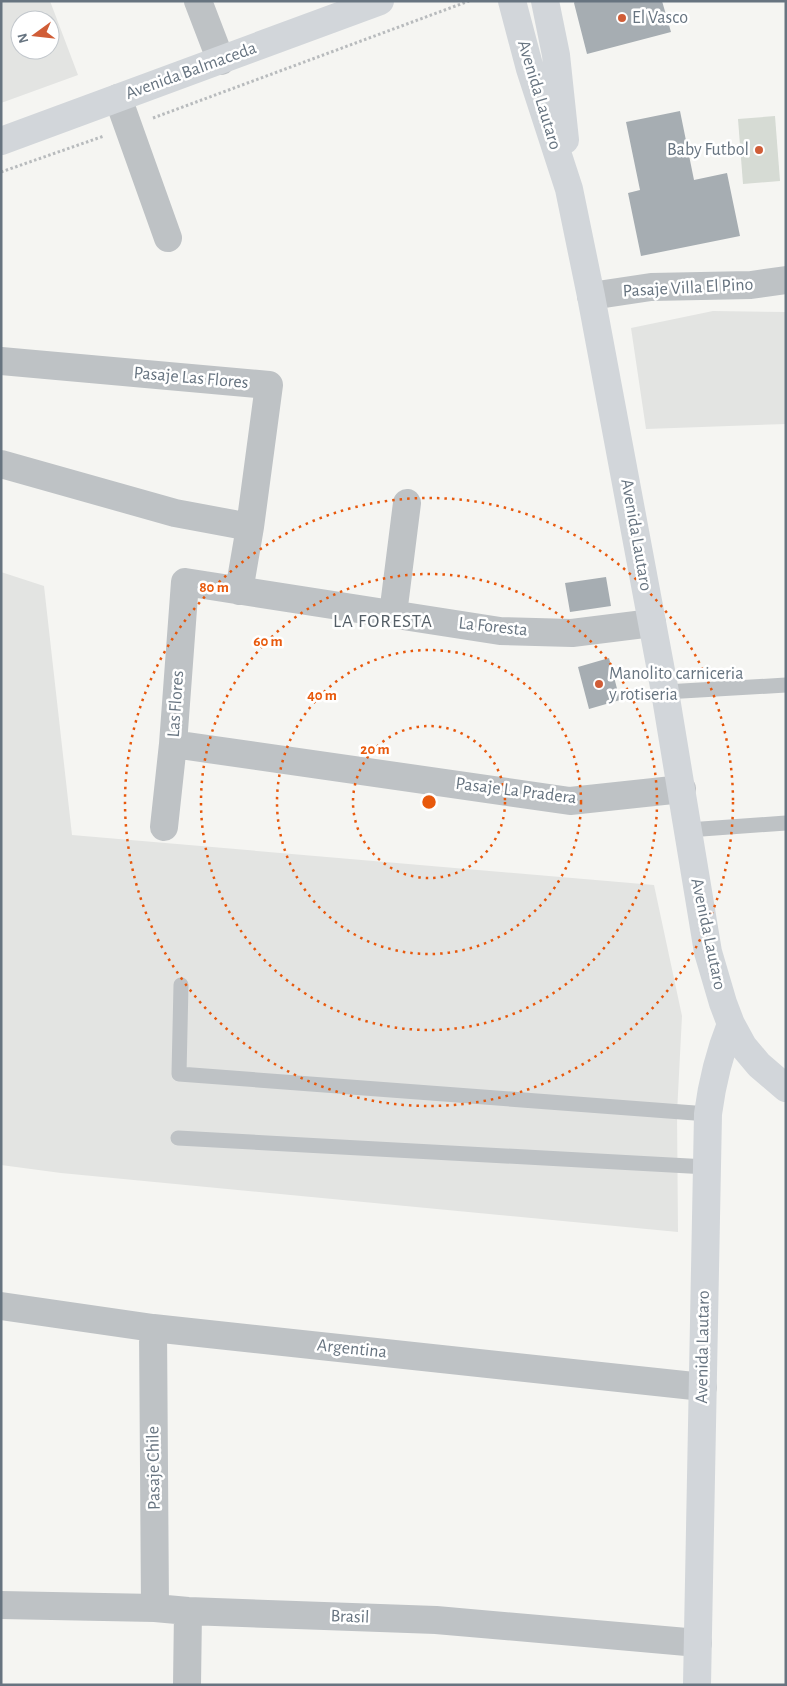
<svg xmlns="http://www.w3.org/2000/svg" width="787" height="1686" viewBox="0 0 787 1686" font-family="'Alegreya Sans',sans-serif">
  <rect width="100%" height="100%" fill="#f5f5f2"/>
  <path fill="#e3e4e2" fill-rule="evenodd" d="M1,1H50L78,75L1,103ZM20,20H50V50H20Z
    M713,311L786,312V424L646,429L631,328Z
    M1,572L44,586L72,835L654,885L682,1016L677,1113L678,1232L61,1173L1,1165Z"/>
  <path fill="#d6dbd4" d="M775,116L780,181L743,184L738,119Z"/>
  <path fill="#a6adb2" d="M575,1H662L671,32L587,54L574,3Z
    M680,111L694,180L727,173L740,236L641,256L628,193L640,190L626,122Z
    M606,577L611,606L570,612L565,583Z
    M609,658L620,700L589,709L578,667Z"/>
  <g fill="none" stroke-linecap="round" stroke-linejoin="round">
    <path stroke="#b8bbbd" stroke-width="3" stroke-dasharray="2.5 2.5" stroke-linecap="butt" d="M153,118L469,1
      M1,172L104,136"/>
    <path stroke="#bec2c5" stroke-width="15" d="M665,692L786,685
      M688,830L786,823
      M181,985L179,1074L708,1114
      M178,1138L707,1167"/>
    <path stroke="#bec2c5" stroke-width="28" d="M198,1L221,61
      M118,98L168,238
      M591,296L651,287L751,285L786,280
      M1,361L269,385L250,527L239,591
      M1,464L175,513L250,527
      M393,614L407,503
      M173,744L570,801L682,789
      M164,827L173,744L185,582L500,631L572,633L652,623
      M1,1306L153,1328L703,1387
      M153,1328L155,1608
      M1,1605L155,1608L188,1611L436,1620L698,1643
      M187,1685L188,1611"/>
    <path stroke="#d2d6da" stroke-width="28" d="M512,1L530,69L569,189L591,296L665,692L708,952L723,1003L731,1024L743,1046L759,1065L786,1088
      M545,1L556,55L565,140
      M1,141L380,1
      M697,1685L708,1114C712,1083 719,1054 731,1024"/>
  </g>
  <g fill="none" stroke="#e8590c" stroke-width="2.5" stroke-dasharray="2.5 5">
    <circle cx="429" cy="802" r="76"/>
    <circle cx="429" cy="802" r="152"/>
    <circle cx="429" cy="802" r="228"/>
    <circle cx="429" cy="802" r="304"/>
  </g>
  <g fill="#d05d37" stroke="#fff" stroke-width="2">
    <circle cx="622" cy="18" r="5"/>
    <circle cx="759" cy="150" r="5"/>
    <circle cx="599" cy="684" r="5"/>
  </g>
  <g text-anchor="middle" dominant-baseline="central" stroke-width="5" stroke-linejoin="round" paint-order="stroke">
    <g font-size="18" fill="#677480" stroke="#fff" text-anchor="start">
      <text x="632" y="18">El Vasco</text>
      <text x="749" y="150" text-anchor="end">Baby Futbol</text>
      <text x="609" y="674">Manolito carniceria<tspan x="609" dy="21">y rotiseria</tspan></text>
    </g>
    <g font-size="18" fill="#677480" stroke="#fff">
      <text transform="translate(191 71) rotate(-20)">Avenida Balmaceda</text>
      <text transform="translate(539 95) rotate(73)">Avenida Lautaro</text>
      <text transform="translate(688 288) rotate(-3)">Pasaje Villa El Pino</text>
      <text transform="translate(191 378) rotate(5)">Pasaje Las Flores</text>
      <text transform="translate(636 535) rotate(80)">Avenida Lautaro</text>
      <text transform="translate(493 627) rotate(6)">La Foresta</text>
      <text transform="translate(176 704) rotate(-86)">Las Flores</text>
      <text transform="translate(516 791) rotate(7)">Pasaje La Pradera</text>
      <text transform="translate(708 934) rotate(78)">Avenida Lautaro</text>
      <text transform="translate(703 1347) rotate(-89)">Avenida Lautaro</text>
      <text transform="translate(352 1349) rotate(6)">Argentina</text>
      <text transform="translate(154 1468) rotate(-91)">Pasaje Chile</text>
      <text transform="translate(350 1617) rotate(2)">Brasil</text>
    </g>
    <g font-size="19" letter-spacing="1" fill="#545e66" stroke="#fff">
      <text x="383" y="621">LA FORESTA</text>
    </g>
  </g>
  <circle cx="429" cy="802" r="8" fill="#e8590c" stroke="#fff" stroke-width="2.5"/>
  <g font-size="15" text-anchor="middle" font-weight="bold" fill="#e8590c" stroke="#fff" stroke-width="5" stroke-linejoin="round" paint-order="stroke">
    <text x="214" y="592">80 m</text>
    <text x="268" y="646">60 m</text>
    <text x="322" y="700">40 m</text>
    <text x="375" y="754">20 m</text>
  </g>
  <rect width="787" height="1686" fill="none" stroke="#677480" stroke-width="5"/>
  <g transform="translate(35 35) rotate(255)"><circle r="24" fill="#ffffff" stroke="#c2c7cc"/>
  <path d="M0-4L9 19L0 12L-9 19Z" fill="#d05d37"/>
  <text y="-8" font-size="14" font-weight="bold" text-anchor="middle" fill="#677480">N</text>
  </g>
</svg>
